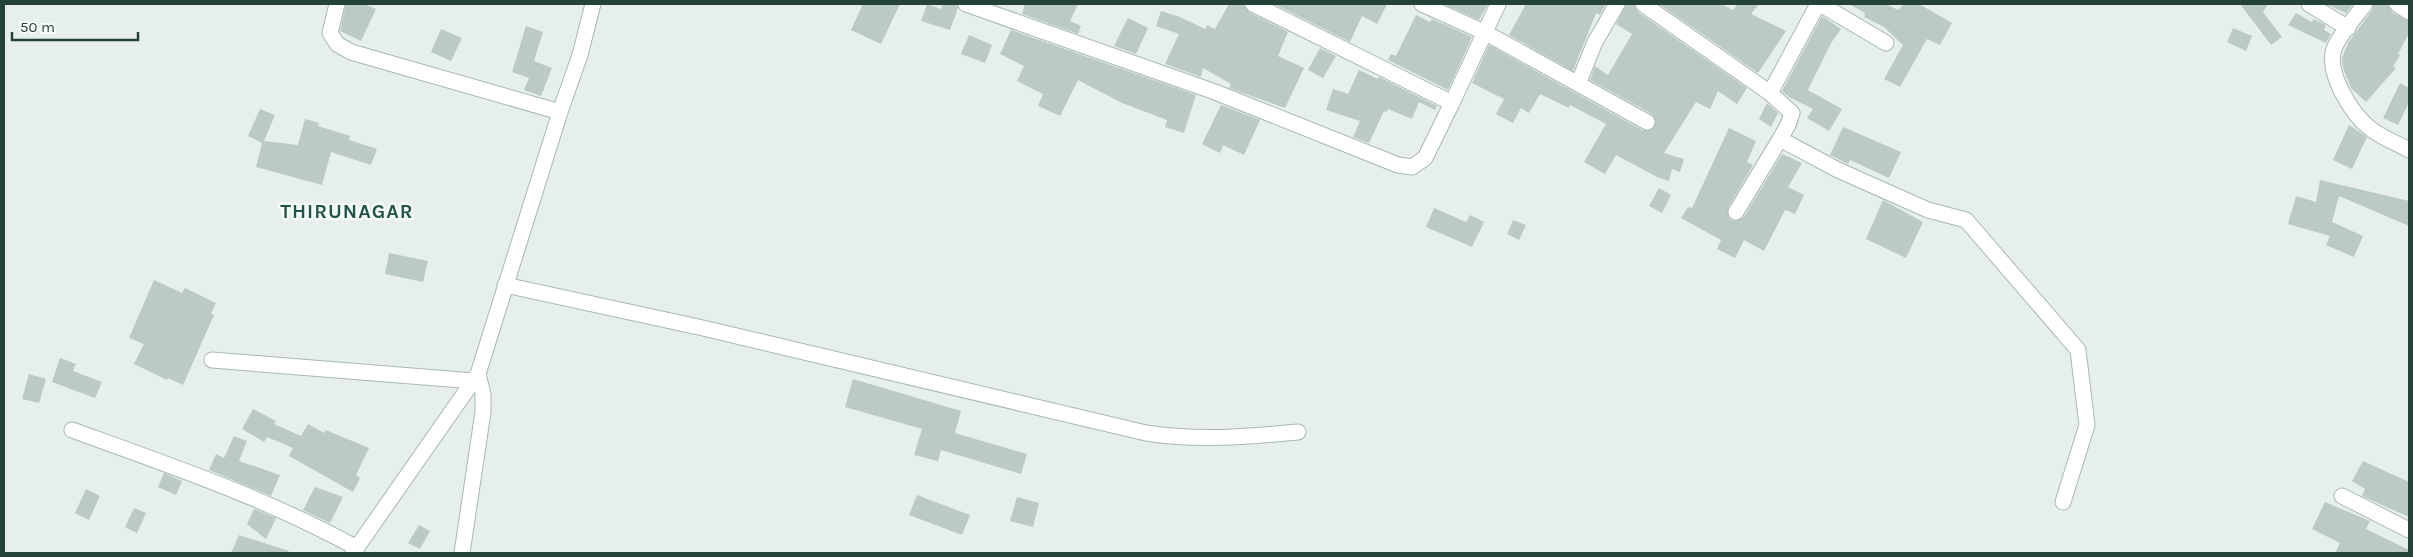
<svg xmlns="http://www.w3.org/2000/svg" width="2413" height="557" viewBox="0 0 2413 557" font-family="Karla,sans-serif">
  <rect width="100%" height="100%" fill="#e6efeb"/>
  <path fill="#bbcac4" d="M346,4H364L376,9L361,41L340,31Z
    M863,4H900L881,44L851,30Z
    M927,4L941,9L943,4H957L958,8L950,30L921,21Z
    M1025,4H1078L1070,21L1081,26L1078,34L1022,14Z
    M1229,4H1244L1249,12L1288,32L1278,56L1304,68L1285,108L1229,88L1231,84L1203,68L1201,77L1165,64L1179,34L1156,26L1161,11L1180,17L1205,29L1207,25L1215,29Z
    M1274,4H1387L1377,24L1362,16L1350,42Z
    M1444,4H1488L1479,20Z
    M1526,4H1606L1600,15L1596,13L1573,71L1509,35Z
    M1626,4H1634L1638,12L1747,88L1737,104L1718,91L1710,109L1696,102L1664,153L1684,159L1680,172L1672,169L1669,181L1657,177L1616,155L1605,174L1584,162L1606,124L1570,105L1569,108L1540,94L1529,113L1521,108L1513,123L1496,114L1504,99L1472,83L1489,45L1642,130H1651L1656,122L1652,114L1590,80L1595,66L1608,75L1632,34L1616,24Z
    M1659,4H1721L1733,10L1738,4H1759L1751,14L1786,31L1758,73Z
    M1849,4H1886L1898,10L1904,4H1919L1952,23L1940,45L1927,39L1900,87L1884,79L1903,45L1884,27L1864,17L1865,13Z
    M2240,4H2268L2263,12L2282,37L2271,45Z
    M2326,4H2353L2346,13Z
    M2374,4H2388L2392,12L2409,21V33L2398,54L2400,55L2393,67L2396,68L2366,102L2351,88L2343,68L2342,58L2348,43L2372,10Z
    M2296,13L2312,22L2313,19L2326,25L2324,30L2331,34L2326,43L2288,25Z
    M1416,15L1430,22L1432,19L1472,37L1448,90L1388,60L1391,54L1396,56Z
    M1822,16L1841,29L1831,43L1808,90L1842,109L1829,131L1807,118L1813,109L1789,97L1782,91Z
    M1128,18L1148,28L1136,54L1114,46Z
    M526,26L543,32L534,61L552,68L541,96L524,90L529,78L512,72Z
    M2233,28L2252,36L2246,51L2227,42Z
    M441,29L462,38L451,61L431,52Z
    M1011,30L1196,95L1184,133L1165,127L1167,120L1122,103L1078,80L1060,116L1038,106L1043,94L1017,81L1024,66L1000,54Z
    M969,35L992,45L985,63L961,54Z
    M1320,48L1336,56L1323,78L1308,70Z
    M1359,70L1378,79L1379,77L1437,106L1435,110L1419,102L1412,119L1388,109L1386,112L1384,111L1369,143L1353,137L1360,121L1326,110L1333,89L1348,94Z
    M2400,83L2409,88V102L2398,125L2383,118Z
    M1767,103L1778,113L1771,127L1759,119Z
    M1221,105L1260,120L1244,155L1223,145L1220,153L1202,144Z
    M260,109L275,115L264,141L298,145L305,119L319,123L318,126L350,136L349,140L377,149L371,165L331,152L322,185L256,167L262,143L248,136Z
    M2349,125L2367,137L2352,169L2333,160Z
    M1843,127L1901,152L1889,178L1850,160L1848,164L1830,155Z
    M1729,128L1756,141L1747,162L1753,165L1728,208V216L1731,220L1736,221L1744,217L1782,154L1802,163L1788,187L1804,195L1795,214L1785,210L1764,251L1744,240L1735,258L1717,249L1721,240L1681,218L1688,207L1692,208Z
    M2320,180L2409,201V226L2339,196L2332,222L2363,236L2354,257L2326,245L2330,236L2288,224L2296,196L2316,202Z
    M1659,188L1671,195L1662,213L1649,206Z
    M1883,200L1923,222L1906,258L1866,239Z
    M1434,208L1466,222L1470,215L1484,222L1472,247L1426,227Z
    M1513,220L1526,225L1519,240L1507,234Z
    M389,253L428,261L423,282L385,274Z
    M154,280L182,293L185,288L216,303L211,314L214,315L183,385L168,378L167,380L134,364L144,344L129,338Z
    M60,358L76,364L73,371L102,382L95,398L52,382Z
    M29,374L46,379L39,403L22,399Z
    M853,379L961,411L955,433L1027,454L1021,474L941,450L938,461L914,455L922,429L845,407Z
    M253,409L276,421L274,424L301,436L308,424L324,433L326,430L369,448L356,475L360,478L353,492L289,456L293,448L267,437L264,442L242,429Z
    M234,436L247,441L239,461L280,475L271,496L209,470L216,454L224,458Z
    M2363,461L2409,482V517L2362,496L2365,489L2352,481Z
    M164,473L182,481L176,495L158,487Z
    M315,487L343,497L330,523L303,510Z
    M86,489L100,496L89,520L75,513Z
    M917,495L970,515L962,535L909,515Z
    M1017,497L1039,503L1033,527L1010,521Z
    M2325,502L2370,521L2366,529L2409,550V553H2335L2340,543L2312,529Z
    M134,508L146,513L137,533L125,527Z
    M254,509L276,518L266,539L247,524Z
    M419,525L430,531L420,549L408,543Z
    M239,535L289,551L288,553H231Z"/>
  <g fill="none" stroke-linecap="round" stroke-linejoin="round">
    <defs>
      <path id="minor" d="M337,4L330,33L337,44L351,52L560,112
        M966,4L1215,92L1398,165L1412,167L1425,158L1452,103L1253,4
        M1422,4L1486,33L1647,122
        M1643,4L1770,93
        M1818,4L1770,93L1792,113L1788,125L1780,139L1838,170L1928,210L1966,220L2078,350L2087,425L2063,502
        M1820,4L1886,43
        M2309,4L2348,28
        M2365,4C2356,16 2339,35 2334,49C2326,73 2352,115 2371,129C2382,138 2397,143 2409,150
        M2397,4L2409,12
        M1578,84L1595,42L1617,4
        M1452,103L1498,4
        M1736,212L1780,139
        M505,285L703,328L1146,433C1198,441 1245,437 1298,432
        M212,360L474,381
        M72,430C169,465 266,498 357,548
        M2342,496L2409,530
        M353,553L478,374L560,112L580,55L593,4
        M462,553L483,412V394L478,374"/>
    </defs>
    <use href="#minor" stroke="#a8b8b2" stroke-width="17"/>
    <use href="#minor" stroke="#fff" stroke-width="15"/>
  </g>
  <g text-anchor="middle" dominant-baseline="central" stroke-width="5" stroke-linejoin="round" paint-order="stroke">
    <g font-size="20" font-weight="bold" letter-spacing="1" fill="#1f5548" stroke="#f7fbf9">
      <text x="347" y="211">THIRUNAGAR</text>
    </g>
  </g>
  <rect width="2413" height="557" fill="none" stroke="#24423a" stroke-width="10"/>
  <path d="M12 32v8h126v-8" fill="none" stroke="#24423a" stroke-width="2.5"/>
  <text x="20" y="32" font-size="15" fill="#24423a" stroke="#f7fbf9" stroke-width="4" paint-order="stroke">50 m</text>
</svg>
